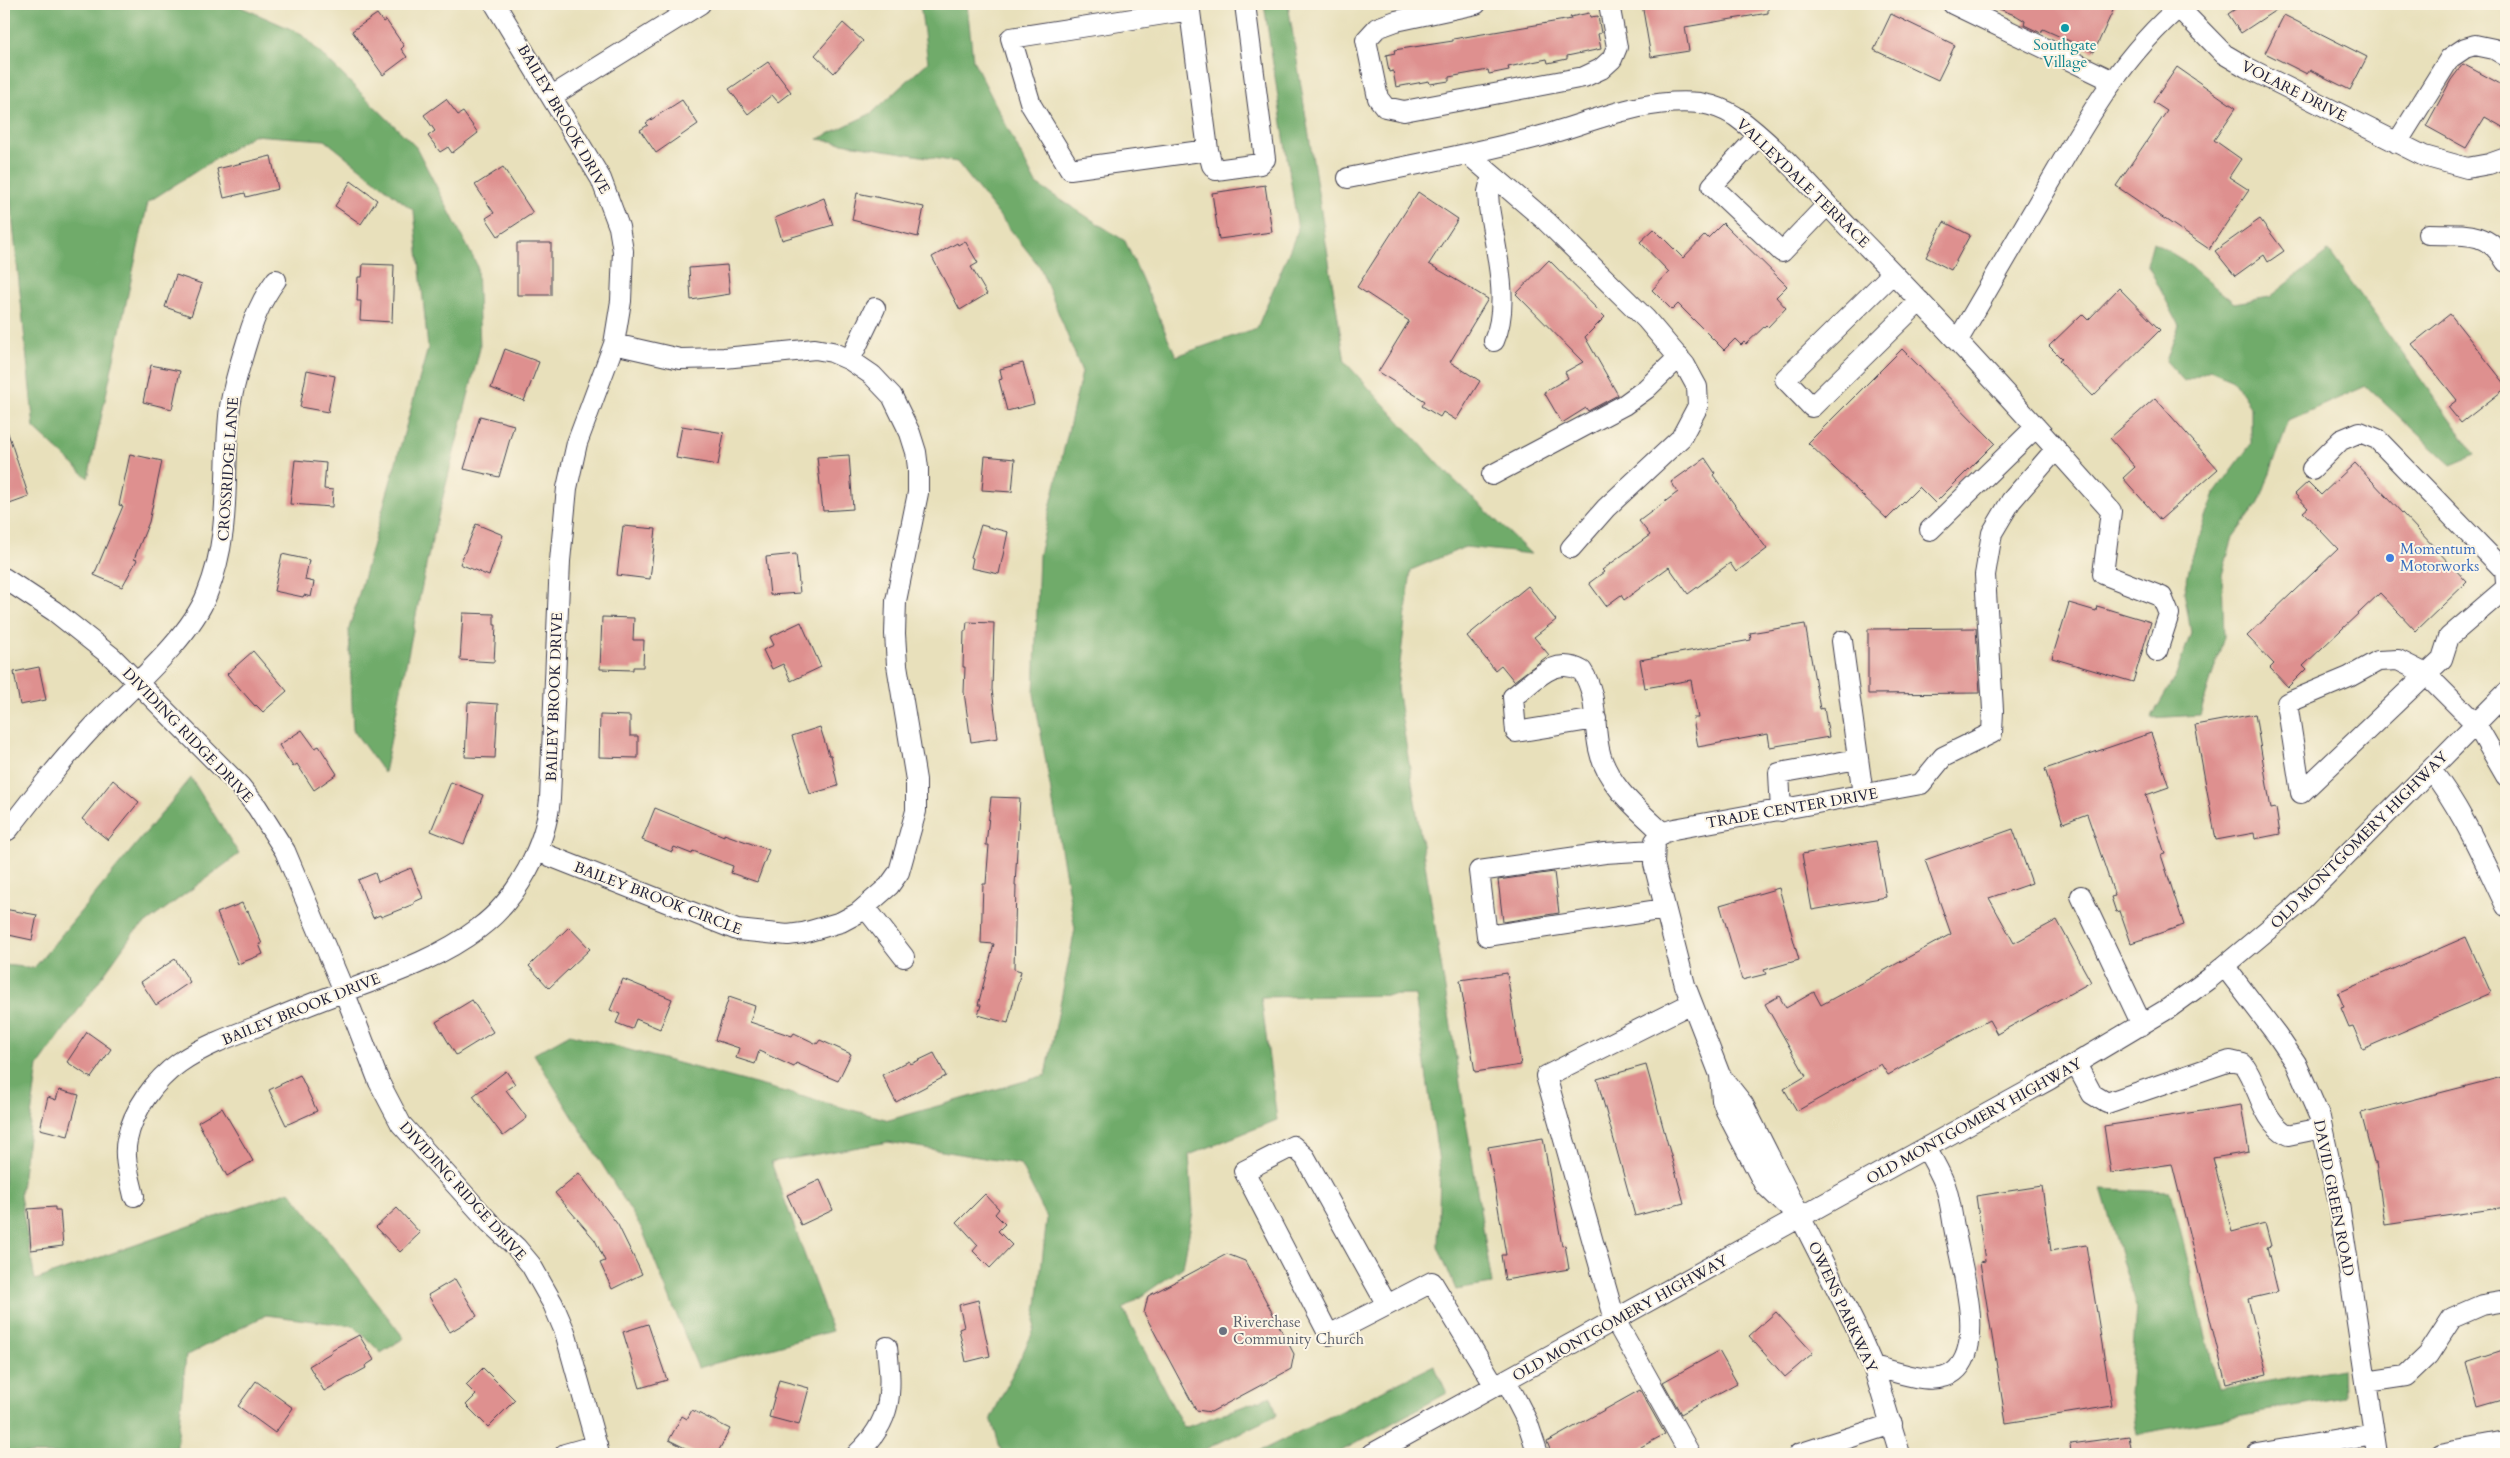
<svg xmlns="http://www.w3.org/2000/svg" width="2510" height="1458" viewBox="0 0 2510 1458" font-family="Cardo,serif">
  <rect width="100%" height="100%" fill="#fcf5e5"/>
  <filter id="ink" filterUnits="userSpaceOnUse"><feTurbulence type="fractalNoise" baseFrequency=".02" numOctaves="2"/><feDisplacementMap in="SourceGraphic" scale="10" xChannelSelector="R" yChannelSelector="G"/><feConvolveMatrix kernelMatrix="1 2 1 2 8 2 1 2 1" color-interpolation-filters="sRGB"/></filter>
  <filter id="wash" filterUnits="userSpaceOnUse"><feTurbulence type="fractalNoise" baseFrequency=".0096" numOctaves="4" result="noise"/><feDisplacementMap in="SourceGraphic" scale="20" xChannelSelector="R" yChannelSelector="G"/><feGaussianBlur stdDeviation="1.12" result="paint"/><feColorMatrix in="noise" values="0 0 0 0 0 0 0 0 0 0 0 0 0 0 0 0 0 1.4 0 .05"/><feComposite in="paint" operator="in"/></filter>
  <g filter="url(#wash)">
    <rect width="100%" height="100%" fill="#e8e0bb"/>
    <path fill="#70ab6a" stroke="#496652" d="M4,4H234L300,33L416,147L477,265L480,348L427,561L384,773L353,730L349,629L428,348L414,211L325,140L253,135L148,202L88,478L34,428L4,136Z
      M920,4H967L973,60L1036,184L1125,241L1176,356L1257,328L1298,230L1264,4H1288L1345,362L1448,474L1531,554L1465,547L1411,570L1397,688L1492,1284L1456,1290L1438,1246L1440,1170L1415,995L1261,997L1277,1120L1189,1155L1193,1212L1183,1267L1123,1309L1184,1428L1271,1396L1277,1415L1195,1454H1002L991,1418L1034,1330L1047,1218L1020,1164L888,1142L771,1162L832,1331L698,1368L642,1229L534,1054L570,1034L889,1120L1046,1075L1075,929L1034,694L1039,555L1082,372L1040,267L957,162L818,139L872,113L928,62Z
      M2153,242L2183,260L2234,303L2270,297L2329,251L2475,455L2451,465L2366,386L2289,420L2259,503L2233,537L2222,575L2224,637L2200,715L2151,718L2175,677L2191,633L2184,591L2192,557L2215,493L2251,444V408L2233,380L2210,370L2184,381L2166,361L2179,325L2147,264Z
      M191,778L239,854L134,932L38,1066L20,1196L35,1280L290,1191L404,1338L381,1353L354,1326L266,1315L186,1356L176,1454H4V965L34,968Z
      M2101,1189L2171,1192L2219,1390L2342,1368L2343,1397L2137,1434L2130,1394L2136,1307Z
      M1434,1365L1447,1393L1336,1454H1254Z"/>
    <g id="blocks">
      <path fill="#de908f" d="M1642,4H1768V13L1685,27L1689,51L1651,57Z
        M1987,4H2116L2094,52L2043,29L2041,33L2024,25L2025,21L2017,16Z
        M2243,4H2285L2241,33L2228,14Z
        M1589,13L1590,17L1598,16L1601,33L1598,34L1601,49L1567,56V59L1548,63L1547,59L1508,67L1509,70L1489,74L1488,70L1449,77V81L1430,84L1429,81L1396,87L1393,71L1389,72L1386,55L1395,53L1394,50L1453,41V39L1571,19L1570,17Z
        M377,14L383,22L386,20L404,46L401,49L407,57L383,75L352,31Z
        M1891,14L1955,45L1938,80L1874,50Z
        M2284,15L2367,57L2350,90L2310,70L2307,74L2265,53Z
        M843,23L863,41L834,73L815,55Z
        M768,62L791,92L778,102L772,95L748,114L729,89Z
        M2463,64L2506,87V129L2485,117L2466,148L2426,126L2451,80Z
        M2177,67L2236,108L2214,140L2241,159L2229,177L2249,190L2209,249L2116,186L2167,111L2153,102Z
        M446,99L458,115L463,112L478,133L452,153L448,147L440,152L428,136L435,131L424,115Z
        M682,100L698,124L656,153L640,130L648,125L646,123Z
        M271,156L278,189L246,197L245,193L224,198L217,169Z
        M503,167L533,213L498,236L486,218L494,213L475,185Z
        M351,181L377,200L361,224L335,206Z
        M1265,185L1272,232L1219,239L1212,193Z
        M1418,192L1458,219L1429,264L1488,299L1450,362L1480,381L1456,420L1443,412L1440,417L1422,406L1425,401L1378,372L1409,321L1357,287Z
        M857,193L924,207L918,237L852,220Z
        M824,198L833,225L782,240L775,218Z
        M2260,219L2284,251L2268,262L2264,255L2235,276L2215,251Z
        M1944,222L1970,235L1951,270L1926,257Z
        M1723,223L1787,286L1776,297L1786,308L1768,327L1766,325L1746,344L1744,342L1741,345L1735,339L1724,350L1678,304L1672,310L1652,290L1669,272L1640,242L1654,229L1683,258L1705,235L1708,238Z
        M965,241L978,263L971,267L987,294L960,310L932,257L957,243L958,245Z
        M517,243H551V295H517Z
        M1549,260L1605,317L1585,337L1618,395L1588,411L1586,408L1562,423L1544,392L1568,378L1565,372L1583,362L1516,294Z
        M363,264L394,265L392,322L360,320L361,301H357L358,277H362Z
        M727,265L730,294L691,300L689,268Z
        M176,275L202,284L191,316L165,307Z
        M2119,288L2160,330L2093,396L2059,361L2062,359L2049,346L2082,314L2088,320Z
        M2450,314L2506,385V388L2461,423L2448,407L2457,400L2412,344Z
        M505,349L539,362L524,401L491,388Z
        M1902,349L1995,443L1935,503L1919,487L1887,519L1808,443Z
        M1023,363L1034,404L1007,411L999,380L1002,379L1000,369Z
        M151,365L180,371L172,409L143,402Z
        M307,370L335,376L328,412L300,407Z
        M2155,398L2218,469L2160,520L2123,478L2135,467L2110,438Z
        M480,416L514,425L499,477L464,469Z
        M682,426L724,433L718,465L676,458Z
        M7,430L29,497L4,506V431Z
        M130,454L162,461L149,522L134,559L137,560L122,587L94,575L123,506L119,505Z
        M849,455L853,509L823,511L817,457Z
        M985,456L1015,459L1012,492L982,490Z
        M1705,458L1715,473L1713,475L1767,549L1736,572L1730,563L1688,594L1669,567L1624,600L1621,595L1606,606L1589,583L1604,572L1602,570L1650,535L1639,521L1678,492L1671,482Z
        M295,460L326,463L324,489L333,490L332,507L290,504Z
        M2355,463L2467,582L2416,631L2380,593L2303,666L2306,669L2288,687L2270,668L2274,664L2247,636L2338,549L2303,512L2308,508L2295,494L2308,482L2321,495Z
        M476,524L503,535L489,576L460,564Z
        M981,525L1008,532L999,574L971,568L973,558L971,557Z
        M623,526L656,529L650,579L617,575Z
        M282,554L309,560L305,580L314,582L311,597L304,595L303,597L274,591Z
        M796,554L800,593L770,595L766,557Z
        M1528,586L1556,620L1534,637L1549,655L1514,681L1501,665L1495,670L1467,636Z
        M2069,603L2096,611L2097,606L2151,622L2133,682L2052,658Z
        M463,613L494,614V625H496L494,662L460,660Z
        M602,617L634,618L633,640H644L643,667H633V670L600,669Z
        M801,622L821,667L791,681L783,664L772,669L763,650L774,645L770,637Z
        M967,622L994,623L992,689L998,738L971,742L964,692L965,667H963L964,631H966Z
        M1805,624L1820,709L1824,708L1829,737L1770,747L1768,734L1698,747L1693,718H1698L1691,680L1645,688L1640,660L1751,640L1750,633Z
        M1976,628L1980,693L1868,694V629Z
        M253,651L287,691L263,712L256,705L255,706L227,674Z
        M39,667L46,700L20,705L14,672Z
        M468,702L498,704L495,758L465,757Z
        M2255,714L2271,809L2276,808L2280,834L2255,839L2254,833L2216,840L2195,725Z
        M600,715L630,716V736H638V758L599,757Z
        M820,727L829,755H831L838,786L810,794L792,736Z
        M302,730L315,748L319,746L337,774L314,790L297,764L293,767L279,745Z
        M2151,733L2169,787L2146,795L2165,854L2161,855L2184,925L2131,943L2120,911L2116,912L2111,897L2115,896L2087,814L2063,823L2045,769Z
        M113,780L139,802L108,840L82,819Z
        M451,782L483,795L464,844L431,831Z
        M991,797L1020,798L1015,885H1016L1014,969L1021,971L1008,1023L978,1015L981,1005H978L994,944L981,943L983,884H986L989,845H986Z
        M655,808L724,836V834L769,850L757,882L731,873L733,866L693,851L692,854L674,847L672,852L642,840Z
        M2013,829L2032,883L1989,898L2014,943L2057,920L2091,982L1997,1034L1989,1020L1888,1075L1881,1064L1797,1111L1784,1089L1806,1076L1765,1004L1779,996L1786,1008L1814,992L1821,1005L1951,934L1925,860Z
        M1876,841L1886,897L1812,910L1802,854Z
        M411,868L423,898L414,902V904L381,917L380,915L373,918L358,880L375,873L378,882Z
        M1554,872L1559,913L1503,922L1498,880Z
        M1779,888L1799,960L1764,970L1766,974L1742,980L1720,905Z
        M242,903L246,912L248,911L262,944H259L263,954L238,964L217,913Z
        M4,909L37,915L32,940L4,934Z
        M569,927L590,949L549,988L529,966Z
        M2466,937L2491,993L2363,1049L2353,1026L2349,1027L2341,1008L2344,1007L2338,993Z
        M175,959L190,982L156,1005L141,982Z
        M1507,973L1521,1065L1475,1072L1460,980Z
        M623,979L672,999L660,1029L636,1019L632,1029L616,1023L620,1014L610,1010Z
        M729,997L755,1006L750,1022L792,1036L794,1033L817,1044L820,1040L851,1054L838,1081L796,1063L794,1067L759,1051L755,1064L736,1058L739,1048L715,1040Z
        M472,1000L493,1032L456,1055L436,1022Z
        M87,1032L111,1049L91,1078L67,1062Z
        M934,1053L946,1076L896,1102L882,1075L909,1061L911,1064Z
        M1646,1065L1684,1203L1635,1216L1597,1079Z
        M506,1071L515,1084L506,1090L527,1118L503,1136L473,1096Z
        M300,1075L317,1111L286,1125L269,1090Z
        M2506,1076V1207L2385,1225L2376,1163H2374L2361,1113Z
        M59,1090L79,1095L68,1136L40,1129L48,1097L56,1100Z
        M2241,1105L2249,1152L2213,1158L2232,1232L2265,1223L2271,1246L2267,1247L2278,1292L2248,1299L2267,1374L2226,1384L2172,1164L2111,1173L2104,1126Z
        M222,1108L253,1161L227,1176L198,1122Z
        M1543,1138L1562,1246L1565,1245L1569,1269L1505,1280L1501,1255H1506L1488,1147Z
        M579,1173L618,1225L642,1274L612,1289L600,1263L605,1261L595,1240L555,1193Z
        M820,1180L833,1210L801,1225L787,1195Z
        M2042,1186L2051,1251L2086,1245L2112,1406L2006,1423L1980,1262L1985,1261L1976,1196Z
        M985,1194L999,1209L995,1214L1005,1224L998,1231L1012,1245L990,1268L973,1251L978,1245L957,1222Z
        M55,1207V1210H60L63,1246L31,1250L28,1209Z
        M397,1208L420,1233L400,1252L376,1227Z
        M1227,1254L1245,1261L1294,1354L1291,1369L1211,1412L1196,1410L1144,1313L1148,1296Z
        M455,1279L477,1316L450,1332L428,1295Z
        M978,1300L990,1356L966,1362L959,1329L964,1327L959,1305Z
        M1776,1312L1813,1353L1785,1377L1749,1336Z
        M648,1324L667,1380L640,1388L623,1332Z
        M359,1335L374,1360L365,1366L366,1368L324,1391L309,1366L332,1352L331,1350Z
        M2506,1349V1399L2478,1407L2466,1362Z
        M1719,1351L1737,1383L1681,1414L1663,1382Z
        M483,1368L515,1400L488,1427L466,1405L476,1395L466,1385Z
        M779,1380L809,1388L799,1425L769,1417Z
        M256,1381L293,1408L275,1433L238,1406Z
        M1640,1390L1665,1434L1628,1454H1552L1547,1442Z
        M692,1410L730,1429L717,1454H697L669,1440L682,1416L687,1419Z
        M2129,1436L2132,1454H2071L2070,1444Z"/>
    </g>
  </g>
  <g filter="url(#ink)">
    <use href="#blocks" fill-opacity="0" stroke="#403e4e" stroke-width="1"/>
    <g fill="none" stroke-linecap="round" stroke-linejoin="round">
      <defs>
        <path id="minor" d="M1189,4L1208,150L1212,165L1216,170L1260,164L1265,159L1245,4
          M1476,4L1396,21L1377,28L1366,40L1378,98L1385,107L1404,111L1584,77L1601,69L1612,59L1617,47L1609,4
          M1953,4L2113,81
          M2178,7L2224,54L2246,67L2424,156L2467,168L2489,164L2506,158
          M1190,10L1011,38L1031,105L1070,169L1208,150
          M552,96L700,4
          M1758,136L1712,186L1782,252L1827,205
          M2397,143L2450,58L2465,48L2475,45L2494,49L2506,56
          M1469,155L1546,221L1646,319L1685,365L1697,387L1698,406L1681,438L1606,508L1571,548
          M1492,175L1488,192L1489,207C1495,248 1511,303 1494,341
          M1348,178C1411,166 1472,154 1534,138C1588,124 1642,97 1700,103C1712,105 1724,109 1735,116C1778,147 1814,191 1850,229C1940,320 2026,415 2111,511L2103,574L2162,597L2169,614L2157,651
          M2428,234C2462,235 2487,229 2506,262
          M1893,273L1785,379L1812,407L1920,301
          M1958,340C1988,288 2018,237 2048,186C2086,120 2124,53 2183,4
          M850,360L875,308
          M2312,469L2341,440L2360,432L2377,439L2505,571L2506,583
          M1492,475L1624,405L1646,389L1679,357
          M1930,530L2036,427
          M4,578L54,611L112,657L240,786L257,807L285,851L344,991L379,1082L401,1124L490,1223L516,1247L531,1265L553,1304L565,1332L599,1454
          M2506,588L2449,637L2442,659L2426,674L2398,660L2378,661L2349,677L2287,703L2301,793L2426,674L2476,724L2506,776
          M1842,641L1863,795
          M1596,719L1516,732L1513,697C1535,681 1554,655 1582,671C1598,695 1593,721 1599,749C1606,784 1638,810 1663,833
          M2431,770C2463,811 2483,859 2506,906
          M1781,811L1779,773L1858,759
          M8,830C35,795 62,760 92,728C126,692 190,639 207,594C233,530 222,472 230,407C233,387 239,368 245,348C253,321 259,303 276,280
          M1654,850L1605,853L1479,871L1487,936L1665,909
          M537,851L737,930L788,935L803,933L841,922L858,913L889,886L899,872L916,811V780L897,665L895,634L896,601L918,493V468L916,452L910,433L892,396L872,375L850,360L832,352L815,349L724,358L680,359L614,344
          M2081,896L2142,1025
          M865,907L904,957
          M2225,967L2277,1035L2296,1063L2320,1118L2339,1204L2377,1454
          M2076,1064L2092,1094L2107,1103L2230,1061L2243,1064C2260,1087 2261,1120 2288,1135L2322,1128
          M1720,1075L1722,1100L1726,1111L1764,1184L1790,1209
          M134,1196C130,1178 123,1158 127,1140C133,1110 155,1080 179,1063C203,1046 231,1036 258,1026C287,1014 316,1001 346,991C392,974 440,958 479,928C517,900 546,845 550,799L560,561L567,488L577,443L614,344L621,301L623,251L619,227L601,179L495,4
          M1387,1305L1305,1157L1293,1146L1244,1171L1329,1335L1432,1282L1495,1386
          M1873,1366C1895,1371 1934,1388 1954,1372C1986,1347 1962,1270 1956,1237C1952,1220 1951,1201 1945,1185C1940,1172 1933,1160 1926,1148
          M1506,1380L1527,1421L1538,1454
          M2366,1382L2406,1376L2428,1355L2452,1318L2482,1305L2506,1301
          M565,1454L597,1445
          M857,1454C893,1420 892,1393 887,1347
          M1372,1454L2050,1079L2169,1008L2210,978L2294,908L2506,693
          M1690,1454L1615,1320L1546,1076L1692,1003
          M1799,1454L1892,1424
          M1900,1454L1873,1366L1855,1325L1743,1104L1720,1075L1685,985L1654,864L1655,841L1663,833L1674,829L1921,784L1943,757L1992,733L1993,710L1985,575L1992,533L2011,501L2056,449
          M2257,1454L2374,1434
          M2440,1454L2506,1442"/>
      </defs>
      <use href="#minor" stroke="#403e4e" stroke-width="22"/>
      <use href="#minor" stroke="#fff" stroke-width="20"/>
    </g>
  </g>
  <circle fill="#0f9aa8" stroke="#fcf5e5" stroke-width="2" cx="2065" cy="28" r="5"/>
  <circle fill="#3f7fe0" stroke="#fcf5e5" stroke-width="2" cx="2390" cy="558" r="5"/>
  <circle fill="#6b7280" stroke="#fcf5e5" stroke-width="2" cx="1223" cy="1331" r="5"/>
  <g text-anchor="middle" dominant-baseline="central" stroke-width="4" stroke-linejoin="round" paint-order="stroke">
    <g font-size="15" fill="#0d838f" stroke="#fcf5e5">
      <text x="2065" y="45">Southgate<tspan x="2065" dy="17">Village</tspan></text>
    </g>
    <g font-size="15" fill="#22223b" stroke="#fcf5e5">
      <text transform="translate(2294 91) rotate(27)">VOLARE DRIVE</text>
      <text transform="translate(564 119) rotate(60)">BAILEY BROOK DRIVE</text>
      <text transform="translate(1803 183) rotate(44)">VALLEYDALE TERRACE</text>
      <text transform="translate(228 469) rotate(-86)">CROSSRIDGE LANE</text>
      <text transform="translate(554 697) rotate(-88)">BAILEY BROOK DRIVE</text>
      <text transform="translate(188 735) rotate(46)">DIVIDING RIDGE DRIVE</text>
      <text transform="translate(1792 808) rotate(-10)">TRADE CENTER DRIVE</text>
      <text transform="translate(2359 840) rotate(-45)">OLD MONTGOMERY HIGHWAY</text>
      <text transform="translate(658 898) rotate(21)">BAILEY BROOK CIRCLE</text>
      <text transform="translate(301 1009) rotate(-22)">BAILEY BROOK DRIVE</text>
      <text transform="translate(1974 1121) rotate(-29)">OLD MONTGOMERY HIGHWAY</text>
      <text transform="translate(463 1191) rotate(48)">DIVIDING RIDGE DRIVE</text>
      <text transform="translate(2334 1198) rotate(79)">DAVID GREEN ROAD</text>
      <text transform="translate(1843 1307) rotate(65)">OWENS PARKWAY</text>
      <text transform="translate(1620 1318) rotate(-29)">OLD MONTGOMERY HIGHWAY</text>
    </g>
    <g font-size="15" fill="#366cbe" stroke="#fcf5e5" text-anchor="start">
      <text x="2400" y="549">Momentum<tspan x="2400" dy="17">Motorworks</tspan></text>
    </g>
    <g font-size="15" fill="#5b616d" stroke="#fcf5e5" text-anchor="start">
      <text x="1233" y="1322">Riverchase<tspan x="1233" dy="17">Community Church</tspan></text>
    </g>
  </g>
  <rect width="2510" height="1458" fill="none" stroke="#fcf5e5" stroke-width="20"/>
</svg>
